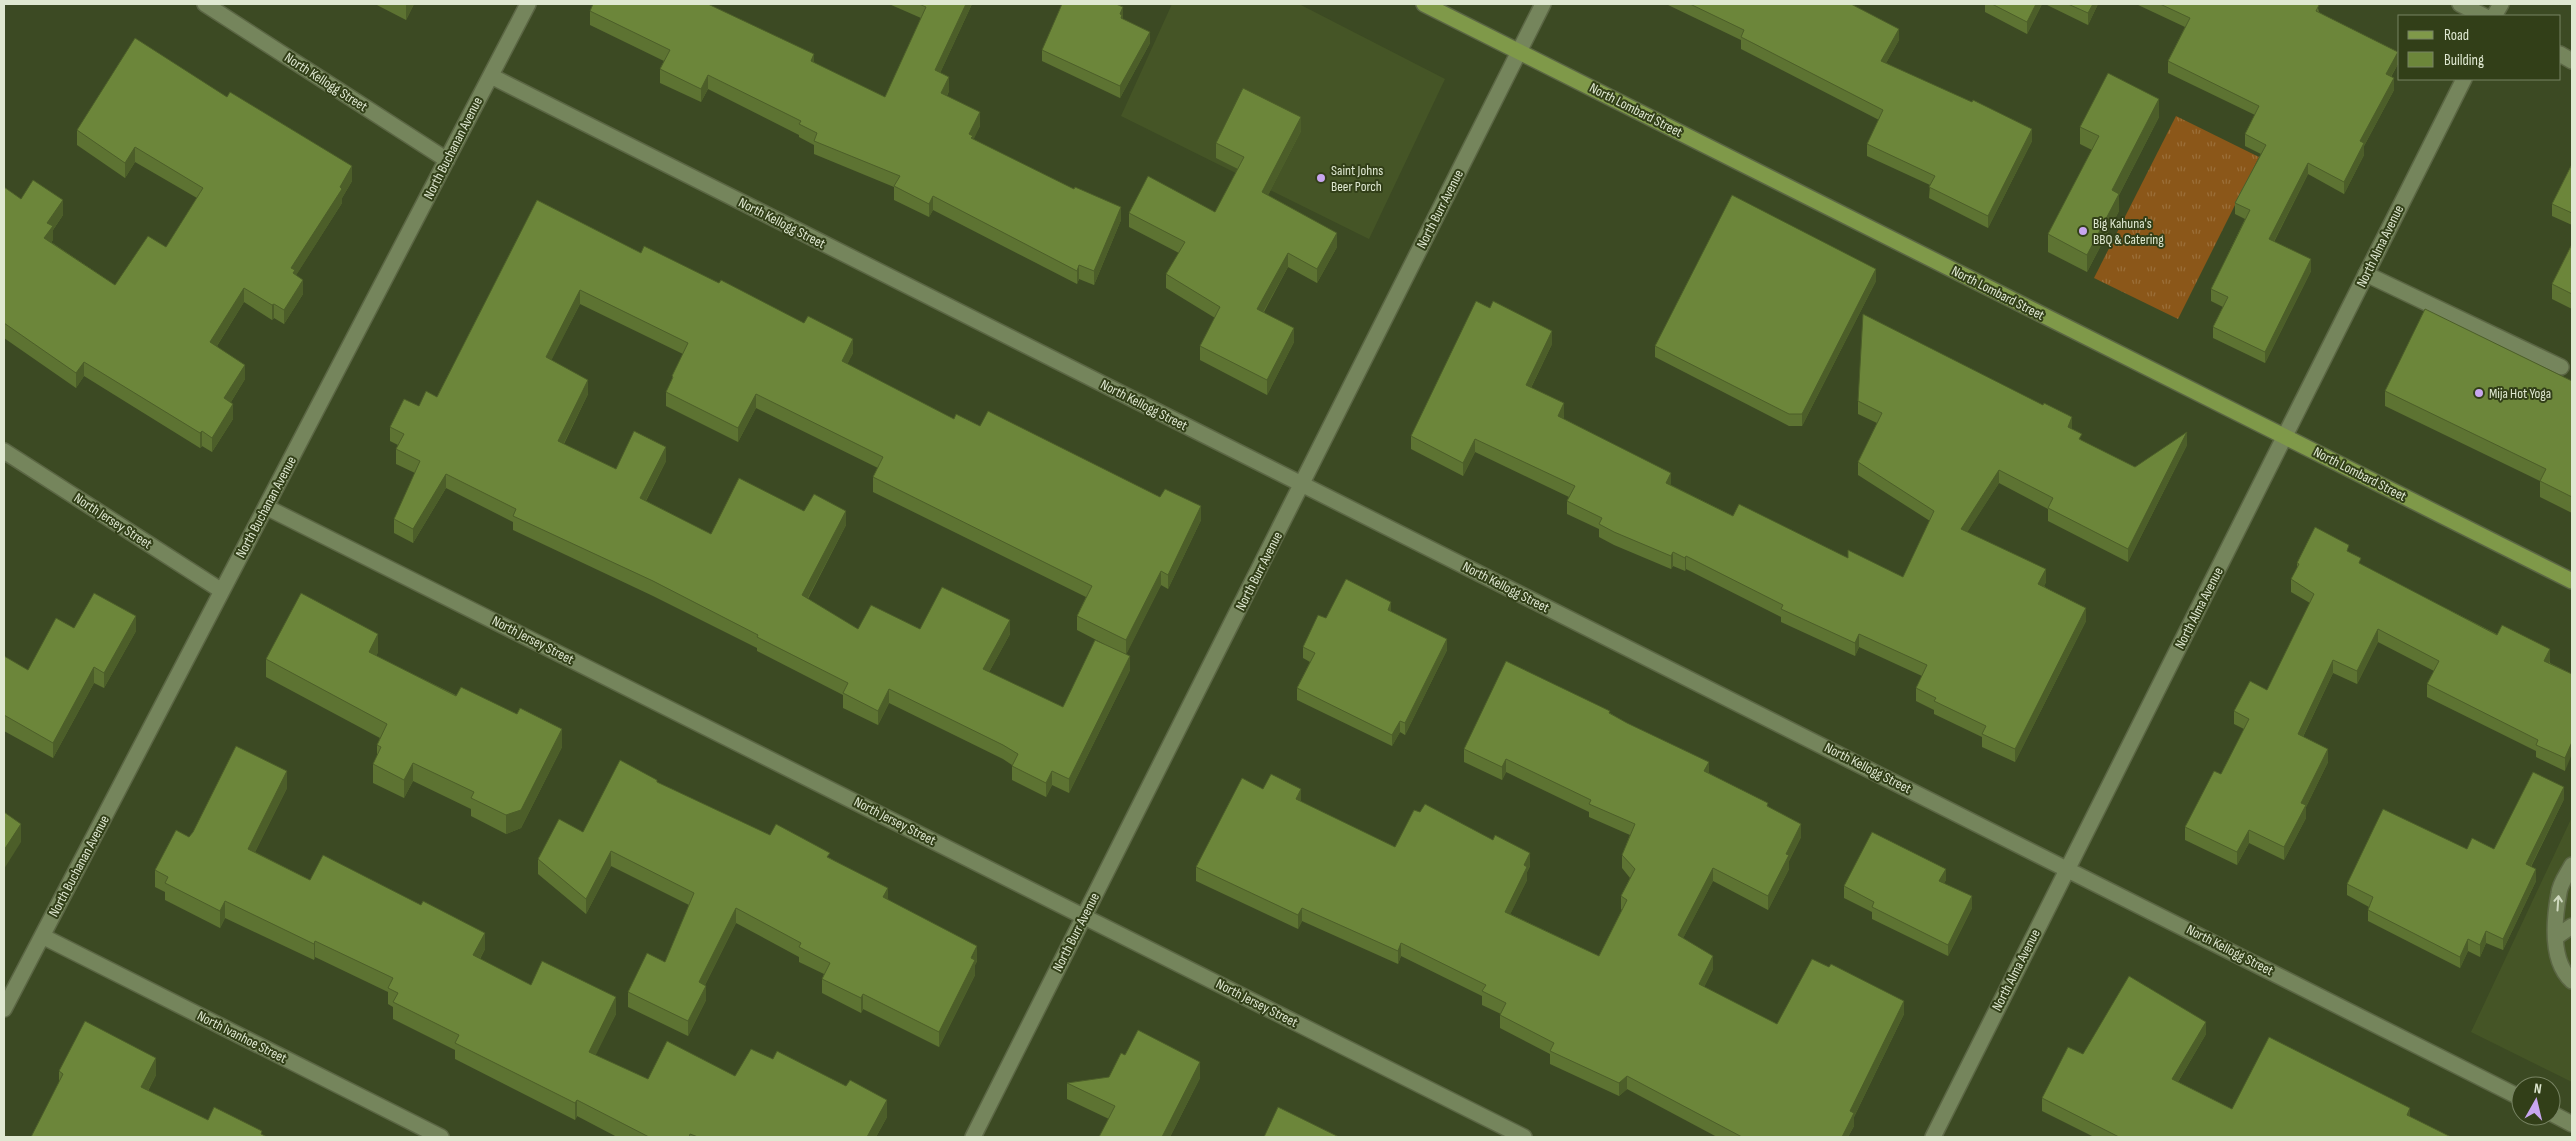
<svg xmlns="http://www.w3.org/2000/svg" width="2576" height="1141" viewBox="0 0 2576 1141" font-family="'Sofia Sans Condensed',sans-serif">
  <defs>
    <pattern id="grass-tufts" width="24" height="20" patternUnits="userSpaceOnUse" patternTransform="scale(1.25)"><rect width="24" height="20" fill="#8b5719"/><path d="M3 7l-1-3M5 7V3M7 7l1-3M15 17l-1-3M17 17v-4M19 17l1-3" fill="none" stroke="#9b6f39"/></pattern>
  </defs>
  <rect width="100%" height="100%" fill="#3c4a23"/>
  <path fill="#455526" d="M1172,4H1299L1445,79L1369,239L1121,116Z
    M2572,817V1082L2471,1032Z"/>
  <path fill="url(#grass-tufts)" d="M2176,116L2259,157L2178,319L2094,278Z"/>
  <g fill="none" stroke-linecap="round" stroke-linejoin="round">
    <defs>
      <path id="lane" d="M2366,274L2561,367
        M2572,865C2568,873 2560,883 2559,893C2554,920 2550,961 2572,981
        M2556,937L2572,926"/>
      <path id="street" d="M205,4L447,160
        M2460,4L2484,16
        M2494,16L2501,4
        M2560,54L2572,61
        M491,76L2521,1098
        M4,451L222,591
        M266,507L1524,1137
        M42,936L441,1137
        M4,1009L528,4
        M2551,1113L2572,1124
        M973,1137L1543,4
        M1933,1137L2464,79"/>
      <path id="primary" d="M1424,4L2572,581"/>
    </defs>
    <use href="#lane" stroke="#5b6644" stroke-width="18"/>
    <use href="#street" stroke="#5b6644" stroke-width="18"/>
    <use href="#primary" stroke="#5b6644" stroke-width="18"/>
    <use href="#lane" stroke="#75855c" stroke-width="15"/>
    <use href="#street" stroke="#75855c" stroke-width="15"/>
    <use href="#primary" stroke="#7f9949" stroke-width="15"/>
  </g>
  <path fill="#5d7332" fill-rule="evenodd" d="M375,4H414L406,20Z
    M889,4H972L940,73L949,91L947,96L980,126L973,139L1121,220L1094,285L1079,279L1077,284L933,210L929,217L894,200V187L814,154V145L799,137V135L708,89L701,102L660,83V69L664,61L590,25V11L814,63L885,97L921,18Z
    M1666,4H1851L1899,40L1886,63L2032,141L1988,228L1929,198L1930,185L1867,156V144L1879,120L1741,49V40Z
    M1985,4H2042L2027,34L1985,12Z
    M2045,4H2098L2088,25Z
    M2136,4H2317L2319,12L2398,64L2391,77L2394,90L2364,146V155L2344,194L2308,174L2274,242L2311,271L2265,363L2213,338V327L2223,307L2211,301V289L2245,219L2235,214V203L2261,154L2245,146V134L2255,115L2168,73V61L2185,27Z
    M1123,19L1150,43L1120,98L1042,61V50Z
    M2159,117L2119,195V211L2087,272L2048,252V234L2092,150L2080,144V127Z
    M77,130L352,181L342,198V203L296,275L303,294L284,324L274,318L272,320L244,302L217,346L245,379L231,402L233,419L212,452L202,446L200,448L84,376L76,388L4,338V187L21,199L63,215L53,230V240L51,242L115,285L166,247L197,198L135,162L125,178L77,145Z
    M1301,131L1268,195L1337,247L1317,283L1288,267L1264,312L1294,342L1267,395L1200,360V346L1215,318L1166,288V274L1179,253L1129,227V213L1215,212L1238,169L1216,158V143Z
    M2572,164V225L2552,216V204Z
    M537,200L641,253L853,353L847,364L954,419L980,426L1201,520L1168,589L1161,585L1126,654L1130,670L1069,793L1052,785L1046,797L1012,780V765L1003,759L889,703L878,725L843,708V695L757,651V648L653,596L513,530V522L446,488L413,543L394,533V519L415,473L396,464V449L398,445L390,441V427L419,406L437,397ZM580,304L683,354L672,376V381L666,392V406L738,442L756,408L878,468L873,477V492L1086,597L1077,616V630L1104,644L1063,707L989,672L1010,634L920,629H858L808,599L846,525L804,511L711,534L646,501L666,461L616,469L564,444L588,394L551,360Z
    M2572,244V309L2552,299V284Z
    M1876,281L1802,426H1789L1655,357V346Z
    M1552,344L1531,388L1564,416L1563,419L1671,485L1733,516L1848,558L1903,577L1930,521L1858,475V462L1877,423L1858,414V401L2072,429L2082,441L2135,467L2187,445L2128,562L2048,521V509L1999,483L1967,532L2046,582L2044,586L2086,621L2015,762L1982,747V737L1934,714V710L1916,701V688L1922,676L1859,647L1855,656L1781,622V617L1686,569L1685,571L1673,566L1671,569L1614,545L1599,537V529L1567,514V501L1569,497L1475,452L1463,476L1411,449V436Z
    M2572,381V513L2540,497V481L2385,406V391Z
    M2349,552L2361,565L2550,661V663L2572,674L2565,771L2536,757V751L2427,697V684L2434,671L2378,642L2357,684L2333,673L2303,737L2328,762L2306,807V818L2284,860L2249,843L2237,865L2185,840V827L2221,774L2244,729L2234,724V711L2267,690L2310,603L2291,592V579L2297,569V563Z
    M1391,612L1447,650L1405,735L1400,732L1392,746L1297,700V688L1310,662L1303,658V647L1326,618Z
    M74,628L136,631L104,688L94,683L53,758L4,731V656L28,670Z
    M378,652L376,656L562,747L521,828L506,834L471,816V809L413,781L404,798L373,783V764L377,756V745L380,738L266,677V659Z
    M1610,713L1709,773L1768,806L1801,837L1789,861V869L1768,910L1713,881L1683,938L1713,969L1704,987L1777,1024L1904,1014L1854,1117V1126L1848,1137H1717L1627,1089L1619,1096L1550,1064V1054L1500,1028V1015L1501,1014L1482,1005V996L1401,956L1398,964L1302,921L1298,929L1196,881V867L1263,789L1301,802L1395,847L1530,866L1527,872V880L1510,914L1599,956L1622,910L1621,909V896L1630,878L1622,868V855L1630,835L1589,817V812L1506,772L1502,780L1464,762V749Z
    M657,782L770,835L830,858L888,900L977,961L975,965V975L939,1047L863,1009L861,1013L822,993V979L824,974L799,962V957L736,923L705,985L706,1000L688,1036L628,1007V992L665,962L689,905L611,866L586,914L538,874V859L583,832Z
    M287,788L255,852L310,880L485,949L480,959L531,985L616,1014L595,1055L648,1079L735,1076L887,1117L876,1137H617L577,1116L575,1120L455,1059V1050L393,1019V1007L388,1004V992L315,957L314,960L225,918L220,928L165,900V892L155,887V870L189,837Z
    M2564,799L2531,867L2536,881L2503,950L2486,943L2480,957L2468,951L2460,968L2368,921V910L2369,907L2347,895V884L2494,849Z
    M1946,880L1944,883L1972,908L1948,956L1872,919V912L1844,898V886Z
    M2206,1034L2178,1082L2232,1109L2410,1117L2451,1137H2094L2042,1111V1098L2083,1054Z
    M1125,1055L1200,1078L1170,1137H1099L1109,1119L1067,1099V1083L1109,1077Z
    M59,1071L156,1075L148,1091L208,1120L262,1135L59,1082Z"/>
  <path fill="#4c5e29" d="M406,4H414L406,20Z
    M966,4H972L935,84V70Z
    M2036,4H2042L2027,34V22Z
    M2093,4H2098L2088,25V13Z
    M1123,7V19L1122,22L1120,14Z
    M1899,29V40L1881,72V61Z
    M1150,32V43L1120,98V86Z
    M2398,52V64L2386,85V74Z
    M814,54V68L811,61Z
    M708,75V89L701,102V89Z
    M949,77V91L941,107V93Z
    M2394,78V90L2364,146V155L2344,194V182L2360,141Z
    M2159,99V117L2119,195V211L2087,272V255L2112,190Z
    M980,112V126L973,141L969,134Z
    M1301,117V131L1262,207V192Z
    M2032,129V141L1988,228V216Z
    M135,147V162L125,178V163Z
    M2308,163V174L2269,251V239Z
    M352,166V181L342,198V203L295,277L291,268Z
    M933,196V210L929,217V204Z
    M63,200V215L53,230V240L44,252V238L47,223Z
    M1121,207V220L1094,285V271Z
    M1337,233V247L1317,283V269Z
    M1288,253V267L1257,323V309Z
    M2311,259V271L2265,363V352Z
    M1079,265V279L1077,284V271Z
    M1876,269V281L1802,426V414Z
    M303,280V294L284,324V310Z
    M244,288V302L210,357V342Z
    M580,290V304L546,371V357Z
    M274,304V318L272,320V305Z
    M1294,328V342L1267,395V380Z
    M1552,331V344L1526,398V385Z
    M853,339V353L842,375V361Z
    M84,362V376L76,388V373Z
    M245,365V379L224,413V398Z
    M588,380V394L558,455V441Z
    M756,394V408L738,442V428Z
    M1564,403V416L1558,429V416Z
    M233,404V419L212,452V438Z
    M2072,417V430L2068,427Z
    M202,431V446L200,448V433Z
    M2187,432V445L2128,562V549Z
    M1475,439V452L1463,476V463Z
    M666,447V461L640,512V498Z
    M1999,470V483L1961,542V529Z
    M1671,473V486L1666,483Z
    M446,474V488L413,543V529Z
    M1201,506V520L1168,589V575Z
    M846,511V525L802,609V595Z
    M5,518V539L4,540V519Z
    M1673,552V566L1671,569V556Z
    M1686,556V569L1685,571V558Z
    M2046,569V582L2038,597V584Z
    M1161,571V585L1126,655V640Z
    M1391,602V614L1388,610Z
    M2086,608V621L2015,762V749Z
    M136,616V631L104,688V673Z
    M1010,620V634L983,683V669Z
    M2378,629V642L2357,684V671Z
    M378,634V652L369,671V652Z
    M1859,634V647L1855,656V643Z
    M1447,639V650L1405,735V723Z
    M2550,649V661L2544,673V661Z
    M1130,656V670L1069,793V779Z
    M2333,660V673L2298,747V734Z
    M94,667V683L53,758V743Z
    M889,689V703L878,725V711Z
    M1400,721V732L1392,746V735Z
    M562,729V747L521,828L506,834V815Z
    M2572,742V754L2565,771V758Z
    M2328,749V762L2306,807V818L2284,860V847L2301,803Z
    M1506,759V772L1502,780V767Z
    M1709,762V775L1704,771Z
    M413,763V781L404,798V780Z
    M287,771V788L248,866V849Z
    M1052,771V785L1046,797V783Z
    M2564,787V799L2526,876V864Z
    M1301,789V802L1296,799Z
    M21,824V842L4,869V850Z
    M1801,824V837L1789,861V869L1768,910V896L1786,854Z
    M2249,830V843L2237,865V852Z
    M611,851V866L586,914V899Z
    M1530,853V866L1527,872V880L1505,925V912L1524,865Z
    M1713,868V881L1678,948V935Z
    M1946,869V880L1939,892V881Z
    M2536,869V881L2503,950V939Z
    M888,888V902L883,897Z
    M1972,896V908L1948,956V945Z
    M225,901V918L220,928V911Z
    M736,908V923L699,997V982Z
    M1302,908V921L1298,929V915Z
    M2486,931V943L2480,957V945Z
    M485,933V949L473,972V955Z
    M2468,939V951L2460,968V957Z
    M315,941V957L314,960V944Z
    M1401,943V956L1398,964V951Z
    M977,946V961L975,965V975L939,1047V1032Z
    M1713,956V969L1699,997V984Z
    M706,986V1000L688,1036V1021Z
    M863,994V1009L861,1013V998Z
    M616,997V1014L589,1069V1052Z
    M1904,1001V1014L1854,1117V1126L1848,1137H1842L1850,1111Z
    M2206,1022V1034L2172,1092V1079Z
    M156,1058V1075L141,1104V1087Z
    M1200,1062V1078L1170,1137H1162Z
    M1627,1076V1089L1619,1096V1083Z
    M577,1100V1116L575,1120V1103Z
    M887,1100V1117L876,1137H867Z
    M2410,1108V1121L2407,1115Z"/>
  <path fill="#6c863a" stroke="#4c5e29" d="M593,4H708L814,54L811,61L885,97L926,7L919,4H966L935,70L949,77L941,93L980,112L969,134L973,136L971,138L1074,189L1075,187L1121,207L1094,271L1079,265L1077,271L933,196L929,204L894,186L900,176L814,141L817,133L799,124L801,121L708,75L701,89L660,69L670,50L590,11Z
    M1062,4H1116L1123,7L1120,14L1122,15L1121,18L1150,32L1120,86L1042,50Z
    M1690,4H1851L1899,29L1881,61L1972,102L1973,100L2032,129L1988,216L1929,187L1935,176L1867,144L1883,110L1741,37L1744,30Z
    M1992,4H2036L2027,22Z
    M2068,4H2093L2088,13Z
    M2160,4H2317L2319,5L2316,11L2398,52L2386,74L2394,78L2360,141L2364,143L2344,182L2308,163L2269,239L2311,259L2265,352L2213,327L2228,297L2211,289L2250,210L2235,203L2266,145L2245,134L2259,106L2168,61L2190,18Z
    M135,38L227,97L230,92L352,166L340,187L342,189L291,268L295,270L293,273L303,280L284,310L274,304L272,305L244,288L210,342L245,365L224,398L233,404L212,438L202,431L200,433L84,362L76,373L4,323V187L21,199L33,180L63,200L47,223L53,226L44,238L115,285L148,236L166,247L203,188L135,147L125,163L77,130Z
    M2108,73L2159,99L2112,190L2119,194L2087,255L2048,234L2099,136L2080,127Z
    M1243,88L1301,117L1262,192L1337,233L1317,269L1288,253L1257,309L1294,328L1267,380L1200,346L1220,307L1166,274L1185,242L1129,213L1148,176L1215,212L1244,157L1216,143Z
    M2572,164V213L2552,204Z
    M1732,195L1876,269L1802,414H1789L1655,346Z
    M537,200L641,253L644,246L719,283L721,280L804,323L808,316L853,339L842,361L954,419L956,414L980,426L988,411L1160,497L1165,489L1201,506L1168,575L1161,571L1126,640L1077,616L1092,586L873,477L883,457L756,394L738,428L666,392L673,377L672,376L688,343L580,290L546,357L588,380L558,441L616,469L634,431L666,447L640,498L711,534L739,478L804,511L814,494L846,511L802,595L858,629L871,605L920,629L942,587L1010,620L983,669L1063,707L1095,640L1130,656L1069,779L1052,771L1046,783L1012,766L1018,754L1003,745L889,689L878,711L843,693L848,683L757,637L758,635L653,581L513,516L516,509L446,474L413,529L394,519L420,461L396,449L404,434L390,427L404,399L419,406L426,391L437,397Z
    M2572,244V294L2552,284Z
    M1476,301L1490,308L1493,301L1552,331L1526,385L1564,403L1558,416L1671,473L1666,483L1733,516L1739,504L1848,558V550L1903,577L1934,511L1858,462L1882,413L1858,401L1863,314L2043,405L2044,403L2072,417L2068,427L2082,434L2079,439L2135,467L2187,432L2128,549L2048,508L2053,498L1999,470L1961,529L2046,569L2038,584L2086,608L2015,749L1982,734L1986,726L1934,701L1936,698L1916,688L1927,665L1859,634L1855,643L1781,609L1783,605L1686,556L1685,558L1673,552L1671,556L1614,532L1599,524L1602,518L1567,501L1575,486L1475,439L1463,463L1411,436Z
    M2425,309L2572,381V497L2540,481L2546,469L2385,391Z
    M2315,527L2349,545L2347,551L2361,558L2359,563L2497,635L2502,625L2550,649L2544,661L2572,674V742L2565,758L2536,745L2538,740L2427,684L2439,661L2378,629L2357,671L2333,660L2298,734L2328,749L2301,803L2306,805L2284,847L2249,830L2237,852L2185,827L2214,771L2221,774L2249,719L2234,711L2250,681L2267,690L2314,594L2291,579L2299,564L2297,563Z
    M1346,579L1391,602L1388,610L1447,639L1405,723L1400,721L1392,735L1297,688L1315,653L1303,647L1318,615L1326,618Z
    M94,593L136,616L104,673L94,667L53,743L4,715V656L28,670L56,618L74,628Z
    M301,593L378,634L369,652L456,696L461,687L517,714L520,708L562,729L521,810L506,815L471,798L474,792L413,763L404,780L373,764L381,747L377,745L387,724L266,659Z
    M1506,661L1610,711L1609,713L1627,723L1709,762L1704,771L1768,803L1767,806L1801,824L1786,854L1789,855L1768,896L1713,868L1678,935L1713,956L1699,984L1777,1024L1812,959L1829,967L1831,964L1904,1001L1850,1111L1854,1113L1842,1137H1742L1627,1076L1619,1083L1550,1051L1554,1043L1500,1015L1506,1003L1482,991L1486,985L1401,943L1398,951L1302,908L1298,915L1196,867L1242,778L1263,789L1271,774L1301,789L1296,799L1395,847L1414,810L1420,812L1425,804L1493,840L1495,835L1530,853L1524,865L1527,867L1505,912L1599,956L1627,900L1621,896L1635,869L1622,855L1635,824L1589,804L1591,800L1506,759L1502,767L1464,749Z
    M236,746L287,771L248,849L310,880L323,855L421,905L423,901L485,933L473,955L531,985L542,961L616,997L589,1052L648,1079L667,1041L735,1076L751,1049L773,1059L777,1051L846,1086L850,1080L887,1100L867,1137H698L690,1134L689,1137H649L577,1100L575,1103L455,1043L459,1035L393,1002L398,993L388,988L393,978L315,941L314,944L225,901L220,911L165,883L168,877L155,870L176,830L189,837L193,832Z
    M620,760L657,780V782L770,835L776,824L830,853L827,857L888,888L883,897L977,946L971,958L975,960L939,1032L863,994L861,998L822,979L830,963L799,947L801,943L736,908L699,982L706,986L688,1021L628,992L647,953L665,962L694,893L611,851L586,899L538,859L559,819L583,832Z
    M2533,772L2564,787L2526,864L2536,869L2503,939L2486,931L2480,945L2468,939L2460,957L2368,910L2373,897L2347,884L2383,809L2467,849L2472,838L2494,849Z
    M4,812L21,824L4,850Z
    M1872,832L1946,869L1939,881L1972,896L1948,945L1872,907L1874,902L1844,886Z
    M2129,976L2206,1022L2172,1079L2232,1109L2269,1037L2410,1108L2407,1115L2451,1137H2119L2042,1098L2068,1047L2083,1054Z
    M85,1021L156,1058L141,1087L208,1120L214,1107L262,1131L261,1134L267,1137H31L63,1074L59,1071Z
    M1138,1030L1200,1062L1162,1137H1099L1115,1106L1067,1083L1109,1077L1121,1053L1125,1055Z
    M1278,1107L1339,1137H1264Z"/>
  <defs><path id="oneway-shaft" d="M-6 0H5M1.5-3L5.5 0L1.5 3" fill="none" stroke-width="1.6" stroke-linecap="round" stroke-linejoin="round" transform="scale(1.25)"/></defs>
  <use stroke="#cfd9bf" href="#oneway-shaft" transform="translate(2558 903) rotate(-86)"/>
  <g fill="#c8a6ef" stroke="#323f18" stroke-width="2">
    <circle cx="1321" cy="178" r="5"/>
    <circle cx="2083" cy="231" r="5"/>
    <circle cx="2479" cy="393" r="5"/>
  </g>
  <g text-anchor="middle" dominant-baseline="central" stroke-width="4" stroke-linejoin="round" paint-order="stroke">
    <g font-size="14" fill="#dfe8d1" stroke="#323f18">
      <text transform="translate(326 82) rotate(33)">North Kellogg Street</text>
      <text transform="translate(1636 110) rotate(27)">North Lombard Street</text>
      <text transform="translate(453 148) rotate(-63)">North Buchanan Avenue</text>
      <text transform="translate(1440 209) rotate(-63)">North Burr Avenue</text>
      <text transform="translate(782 223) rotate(27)">North Kellogg Street</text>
      <text transform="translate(2380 246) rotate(-64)">North Alma Avenue</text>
      <text transform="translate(1998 293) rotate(27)">North Lombard Street</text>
      <text transform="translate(1144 405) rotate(27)">North Kellogg Street</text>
      <text transform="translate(2360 474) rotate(27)">North Lombard Street</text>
      <text transform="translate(266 507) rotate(-62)">North Buchanan Avenue</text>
      <text transform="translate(113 521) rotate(33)">North Jersey Street</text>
      <text transform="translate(1259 571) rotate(-63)">North Burr Avenue</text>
      <text transform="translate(1506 587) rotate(27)">North Kellogg Street</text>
      <text transform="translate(2199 608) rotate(-63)">North Alma Avenue</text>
      <text transform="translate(533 640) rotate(27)">North Jersey Street</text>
      <text transform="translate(1868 768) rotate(27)">North Kellogg Street</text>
      <text transform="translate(895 821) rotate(27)">North Jersey Street</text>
      <text transform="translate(79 866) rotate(-62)">North Buchanan Avenue</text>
      <text transform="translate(1076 932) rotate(-63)">North Burr Avenue</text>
      <text transform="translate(2230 950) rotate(27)">North Kellogg Street</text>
      <text transform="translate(2016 970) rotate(-63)">North Alma Avenue</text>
      <text transform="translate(1257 1003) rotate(27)">North Jersey Street</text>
      <text transform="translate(242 1037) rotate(27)">North Ivanhoe Street</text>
    </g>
    <g font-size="14" fill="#dfe8d1" stroke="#323f18" text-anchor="start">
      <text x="1331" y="170">Saint Johns<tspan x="1331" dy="16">Beer Porch</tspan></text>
      <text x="2093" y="223">Big Kahuna's<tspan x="2093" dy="16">BBQ &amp; Catering</tspan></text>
      <text x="2489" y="393">Mija Hot Yoga</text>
    </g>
  </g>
  <rect width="2576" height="1141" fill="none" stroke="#dfe8d1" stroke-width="10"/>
  <rect x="2398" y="15" width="162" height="65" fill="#323f18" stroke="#778362"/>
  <rect x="2408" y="31" width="25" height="8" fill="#7f9949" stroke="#778362"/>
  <text x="2444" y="40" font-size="15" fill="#dfe8d1">Road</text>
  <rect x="2408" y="52" width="25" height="15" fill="#6c863a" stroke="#778362"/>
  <text x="2444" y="65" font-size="15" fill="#dfe8d1">Building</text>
  <g transform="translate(2536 1101) rotate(8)"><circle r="24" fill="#323f18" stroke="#778362"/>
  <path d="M0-4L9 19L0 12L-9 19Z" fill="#c8a6ef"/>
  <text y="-8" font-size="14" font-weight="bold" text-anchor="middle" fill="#dfe8d1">N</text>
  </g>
</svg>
